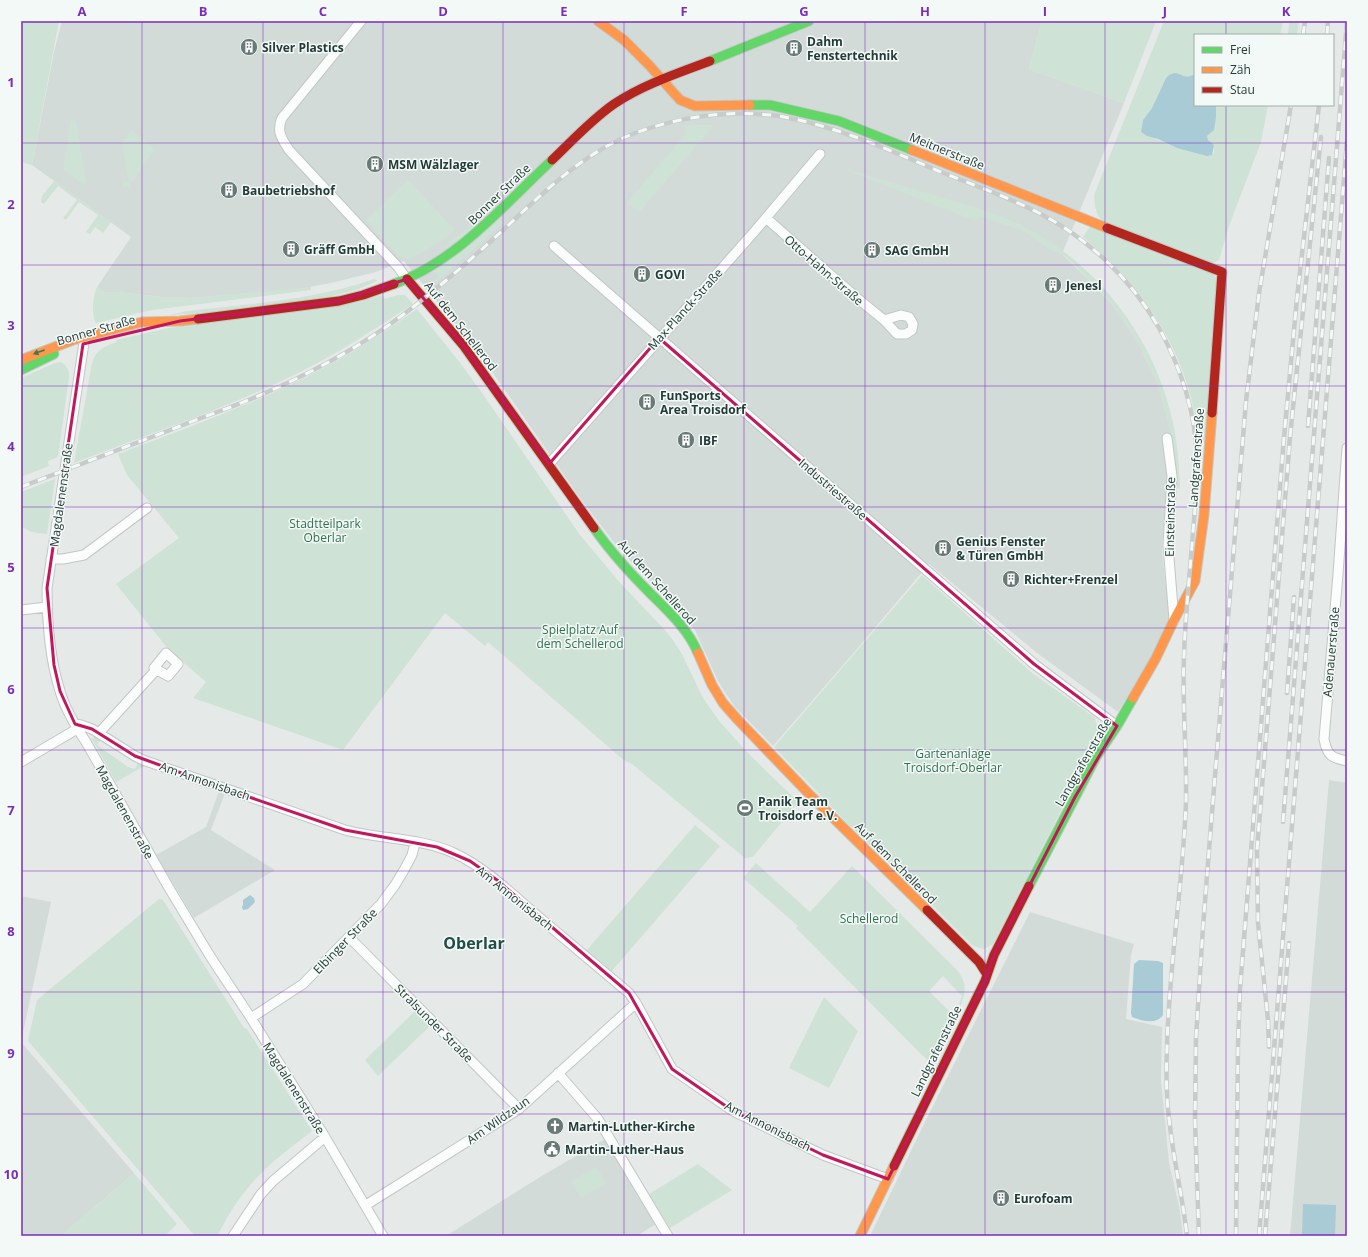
<svg xmlns="http://www.w3.org/2000/svg" width="1368" height="1257" viewBox="0 0 1368 1257" font-family="'Open Sans',sans-serif">
  <rect width="100%" height="100%" fill="#e5eae8"/>
  <path fill="#d3dbd8" d="M62,21H1042L1029,69L1124,103L1062,254L1092,283L1105,297L1117,311L1138,342L1158,385L1170,428L1175,471V487L1165,505L1162,550L1165,580L1171,618L1151,658L1118,712L1037,653L929,564L851,656L773,746L735,707L726,694L718,681L695,630L616,545L580,498L477,350L404,261L376,272L331,283L299,289L191,298L162,297L118,292H104L97,287L131,237L32,165L54,52Z
    M1329,780L1347,783V1236H1290Z
    M219,791L225,793L211,830L275,870L194,918L156,855L206,827Z
    M21,896L51,902L21,1042L134,1173L61,1236H21Z
    M1030,912L1134,944L1131,955L1126,1019L1162,1027L1161,1081L1165,1120L1169,1163L1179,1206L1183,1236H870L923,1126Z
    M605,1139L656,1224L637,1236H446L540,1177Z"/>
  <path fill="#cfe2d6" d="M21,21H59L32,165L21,162Z
    M1042,21H1156L1124,103L1029,69Z
    M1164,21H1283L1280,35H1195V74L1189,77L1166,78L1152,108L1143,120L1142,133L1173,146L1207,156L1214,153V145L1208,140L1207,136L1212,132L1216,111V105H1268L1261,142L1229,226L1219,260L1213,263L1104,222C1095,215 1095,206 1094,195Z
    M1289,21H1299L1297,35H1288Z
    M72,120L76,121L86,182L84,185L63,169L71,121Z
    M685,125H714L639,212L627,203L686,134Z
    M131,130L155,149L129,186L125,187L123,186L122,182L129,181L122,143Z
    M846,169C874,177 902,186 930,194C960,203 990,211 1019,224C1097,262 1155,338 1173,423C1178,445 1179,467 1180,489L1175,487C1175,408 1144,331 1086,277C1079,270 1071,260 1062,254C1058,252 1054,252 1051,250C1041,244 1030,234 1021,230C1007,225 994,221 980,217L976,221L846,170Z
    M408,180L455,230L438,243L410,259L398,256L366,220Z
    M54,181L111,222L103,233L95,227L90,234L86,232L98,215L79,202L66,220L63,218L77,200L58,186L44,204L41,202L42,196Z
    M498,218L503,223L429,289L428,287L439,277L434,271L442,266Z
    M477,220L479,222C469,233 455,243 442,250V249Z
    M1091,225L1210,270L1217,279L1205,442L1199,440C1189,355 1148,291 1083,237Z
    M374,279L377,280V281L356,290L328,297L206,313L169,315L187,311C249,304 314,300 374,279Z
    M97,287L104,292H118L162,297L191,298L311,287V290L152,310L96,323C91,314 93,296 97,287Z
    M382,295L385,299L398,295H405L413,304C375,329 337,354 296,374C225,409 149,434 74,463L92,363C97,349 103,347 117,342L116,340L169,328L355,303Z
    M417,309L458,360L480,390L580,535L622,585L664,629L673,640L682,654L703,698L720,722L746,751L798,802L753,857L745,858L632,764L627,762L620,757L488,642L485,646L445,613L343,750L193,698L206,682L169,650L116,584L179,538L127,475L118,454C179,431 240,409 298,381C340,361 379,336 417,309Z
    M61,362C67,366 69,369 69,377L58,457L48,461L49,466L21,477V378L55,363Z
    M55,479L47,534L31,532L24,528L21,529V492Z
    M922,575L1031,672L1095,718L1099,736L993,944L984,949L973,946L911,884L848,824L774,747Z
    M96,735L101,739L97,745L128,767L135,769L138,763L146,765L116,782L92,739Z
    M695,825L720,846L611,972L586,951Z
    M756,863L810,912L852,866L957,970C967,983 966,990 961,1005L959,1004L962,996L943,976L929,991L953,1015L957,1009L958,1010L948,1031L950,1034L935,1065H933L919,1052L796,928L798,926L743,878Z
    M159,899L163,900L244,1028L247,1029L312,1131C289,1149 265,1166 247,1189C235,1203 226,1220 217,1236H195L28,1041L37,1000Z
    M824,997L858,1031L829,1088L789,1068Z
    M415,1011L430,1026L378,1076L365,1060Z
    M698,1164L732,1190L670,1228L649,1194Z
    M596,1167L606,1183L581,1198L571,1182Z
    M134,1173L177,1224L165,1236H61Z"/>
  <path fill="#a8cbd6" d="M1174,73C1184,74 1184,80 1195,74V105H1216V117L1214,130L1207,136L1208,140L1214,145L1212,155L1207,156L1177,148L1158,139L1147,136L1141,132L1143,120L1152,108L1166,78L1169,75Z
    M250,895L254,898L255,902L248,909L243,910L242,907L243,905V900Z
    M1139,960L1158,961L1163,963V1015C1156,1025 1142,1021 1132,1017L1131,1013L1134,964Z
    M1303,1204L1336,1205L1335,1236H1302Z"/>
  <g fill="none" stroke-linecap="round" stroke-linejoin="round">
    <defs>
      <path id="street" d="M361,21L282,118C276,131 282,139 289,150L398,267L407,279
        M766,218L857,298L884,320L897,334H906L912,330L913,324L909,317L901,315L884,320
        M554,246L1034,664L1117,726
        M85,336L47,588C47,619 50,660 60,691C65,709 76,727 86,742L169,888L210,956L251,1018L325,1137L383,1236
        M1167,438L1172,476L1168,545L1174,620
        M1347,448L1338,574L1324,739C1327,756 1332,758 1347,761
        M549,464L754,232L820,154
        M51,559H63L84,555L147,508
        M21,610L47,607
        M166,653L178,664L168,676L154,668Z
        M75,724L81,725L92,729L135,756L143,760L345,830C379,839 422,838 454,853C484,867 509,891 534,913C566,940 597,966 629,993L636,1003L672,1069L733,1111L823,1155L888,1179
        M99,733L156,670
        M21,762L77,729
        M349,937L519,1109
        M251,1018L303,984L381,904L395,885L404,870L412,855L414,847L415,842
        M558,1073L598,1119L668,1236
        M366,1205L519,1109L636,1003
        M233,1236L261,1194L273,1181L325,1137"/>
      <path id="fast" d="M710,61L809,21
        M750,105H770L839,121L912,150
        M394,284C457,261 504,205 552,160
        M21,370L54,354
        M594,528C610,551 630,573 650,593C669,612 688,629 698,653
        M1029,886L1096,757L1117,726L1133,698"/>
      <path id="slow" d="M598,21L624,40L649,65L680,100L695,106L750,105
        M912,150L1107,228
        M21,360L73,340L142,322L180,321L198,319
        M698,653L712,685L723,703L738,720L811,796L927,910
        M1133,698L1156,658L1174,620L1195,581L1204,515L1212,413
        M860,1236L894,1166"/>
      <path id="jam" d="M552,160C572,141 591,120 614,104C642,85 678,73 710,61
        M1107,228L1222,272L1212,413
        M407,279L463,345L594,528
        M198,319L339,301L363,295L394,284
        M927,910L979,962L986,973
        M894,1166L985,981L994,955L1029,886"/>
    </defs>
    <use href="#street" stroke="#c2c7c5" stroke-width="11"/>
    <use href="#fast" stroke="#c1c7c5" stroke-width="11"/>
    <use href="#slow" stroke="#c1c7c5" stroke-width="11"/>
    <use href="#jam" stroke="#c1c7c5" stroke-width="11"/>
    <use href="#street" stroke="#fbfcfc" stroke-width="9"/>
    <use href="#fast" stroke="#63d668" stroke-width="9"/>
    <use href="#slow" stroke="#ff974d" stroke-width="9"/>
    <use href="#jam" stroke="#b3261e" stroke-width="9"/>
    <defs>
      <path id="rail" d="M1303,35L1305,21
        M1327,35L1328,21
        M1308,426L1329,158
        M21,487C73,467 125,447 178,427C202,417 227,409 251,399C299,379 346,355 389,325C428,297 465,265 501,232C541,195 582,153 635,133C679,117 730,109 778,116C833,125 885,148 936,170C970,184 1006,196 1039,213C1089,239 1131,279 1159,328C1180,366 1195,411 1197,456C1198,486 1194,515 1192,545C1189,582 1185,619 1184,656C1182,705 1187,753 1186,802C1183,884 1169,965 1167,1047C1166,1073 1166,1100 1170,1126C1174,1163 1183,1199 1187,1236
        M1287,693L1294,597
        M1283,822L1347,21
        M1269,1047L1268,1020L1258,923L1257,850L1290,437L1321,137
        M1199,1236L1195,1120L1196,1038L1203,927L1212,812L1246,401L1259,293L1291,105
        M1236,1236L1238,1045L1240,989L1284,437L1297,298L1319,105
        M1259,1236L1347,141
        M1265,1236L1289,943"/>
    </defs>
    <use href="#rail" stroke="#c7cbca" stroke-width="4.5"/>
    <use href="#rail" stroke="#f3f9f6" stroke-width="3" stroke-dasharray="9" stroke-linecap="butt"/>
  </g>
  <defs><path id="oneway-solid" d="M-6-.8H1V-3.2L6.5 0L1 3.2V.8H-6Z"/></defs>
  <use fill="#3d7a4b" href="#oneway-solid" transform="translate(39 352) rotate(160)"/>
  <path fill="none" stroke="#c2185b" stroke-width="3" stroke-linejoin="round" d="M407,279L463,345L549,464L659,338L1034,664L1117,726L1075,797L994,955L985,981L888,1179L823,1155L733,1111L672,1069L629,993L497,880L470,861L437,847L345,830L217,786L135,756L92,729L75,724L60,691L54,665L47,588L83,344L180,321L339,301Z"/>
  <path fill="none" stroke="#7b2cbf" stroke-width="1" stroke-opacity="0.55" d="M142,21V1236M263,21V1236M383,21V1236M503,21V1236M624,21V1236M744,21V1236M865,21V1236M985,21V1236M1105,21V1236M1226,21V35M1226,105V1236M21,143H1347M21,265H1347M21,386H1347M21,507H1347M21,628H1347M21,750H1347M21,871H1347M21,992H1347M21,1114H1347"/>
  <defs>
    <symbol id="building-disc" viewBox="-11 -11 22 22"><circle r="9.5" fill="#687976" stroke="#f3f9f6"/><path d="M-4-6H4V6H1V3H-1V6H-4ZM-2.5-4.3h1.7v1.8h-1.7ZM.8-4.3h1.7v1.8H.8ZM-2.5-1h1.7V.8h-1.7ZM.8-1h1.7V.8H.8Z" fill="#fff"/></symbol>
    <symbol id="stadium-disc" viewBox="-11 -11 22 22"><circle r="9.5" fill="#687976" stroke="#f3f9f6"/><path d="M0-5a6.5 5 0 1 0 0 10a6.5 5 0 1 0 0-10ZM-3.5-1.8h7v3.6h-7Z" fill="#fff"/></symbol>
    <symbol id="church-disc" viewBox="-11 -11 22 22"><circle r="9.5" fill="#687976" stroke="#f3f9f6"/><path d="M-1.2-6h2.4v3.5h3.3v2.4h-3.3V6h-2.4V-.1h-3.3v-2.4h3.3Z" fill="#fff"/></symbol>
    <symbol id="civic-disc" viewBox="-11 -11 22 22"><circle r="9.5" fill="#687976" stroke="#f3f9f6"/><path d="M-.6-6.5H3V-4.5H.6V-3L4-1V1h2V6H-6V1h2V-1L-.6-3ZM-1.2 2.5V6h2.4V2.5Z" fill="#fff"/></symbol>
  </defs>
  <g fill-rule="evenodd">
    <use href="#building-disc" x="239" y="37" width="20" height="20"/>
    <use href="#building-disc" x="784" y="38" width="20" height="20"/>
    <use href="#building-disc" x="365" y="154" width="20" height="20"/>
    <use href="#building-disc" x="219" y="180" width="20" height="20"/>
    <use href="#building-disc" x="281" y="239" width="20" height="20"/>
    <use href="#building-disc" x="862" y="240" width="20" height="20"/>
    <use href="#building-disc" x="632" y="264" width="20" height="20"/>
    <use href="#building-disc" x="1043" y="275" width="20" height="20"/>
    <use href="#building-disc" x="637" y="392" width="20" height="20"/>
    <use href="#building-disc" x="676" y="430" width="20" height="20"/>
    <use href="#building-disc" x="933" y="538" width="20" height="20"/>
    <use href="#building-disc" x="1001" y="569" width="20" height="20"/>
    <use href="#stadium-disc" x="735" y="798" width="20" height="20"/>
    <use href="#church-disc" x="545" y="1116" width="20" height="20"/>
    <use href="#civic-disc" x="542" y="1139" width="20" height="20"/>
    <use href="#building-disc" x="991" y="1188" width="20" height="20"/>
  </g>
  <g text-anchor="middle" dominant-baseline="central" stroke-width="3" stroke-linejoin="round" paint-order="stroke">
    <g font-size="12" font-weight="bold" fill="#243c38" stroke="#f3f9f6" text-anchor="start">
      <text x="807" y="41">Dahm<tspan x="807" dy="14">Fenstertechnik</tspan></text>
      <text x="262" y="47">Silver Plastics</text>
      <text x="388" y="164">MSM Wälzlager</text>
      <text x="242" y="190">Baubetriebshof</text>
      <text x="304" y="249">Gräff GmbH</text>
      <text x="885" y="250">SAG GmbH</text>
      <text x="655" y="274">GOVI</text>
      <text x="1066" y="285">Jenesl</text>
      <text x="660" y="395">FunSports<tspan x="660" dy="14">Area Troisdorf</tspan></text>
      <text x="699" y="440">IBF</text>
      <text x="956" y="541">Genius Fenster<tspan x="956" dy="14">&amp; Türen GmbH</tspan></text>
      <text x="1024" y="579">Richter+Frenzel</text>
      <text x="758" y="801">Panik Team<tspan x="758" dy="14">Troisdorf e.V.</tspan></text>
      <text x="568" y="1126">Martin-Luther-Kirche</text>
      <text x="565" y="1149">Martin-Luther-Haus</text>
      <text x="1014" y="1198">Eurofoam</text>
    </g>
    <g font-size="12" fill="#243c38" stroke="#f3f9f6">
      <text transform="translate(947 151) rotate(22)">Meitnerstraße</text>
      <text transform="translate(499 194) rotate(-44)">Bonner Straße</text>
      <text transform="translate(824 270) rotate(41)">Otto-Hahn-Straße</text>
      <text transform="translate(685 309) rotate(-48)">Max-Planck-Straße</text>
      <text transform="translate(461 326) rotate(52)">Auf dem Schellerod</text>
      <text transform="translate(96 330) rotate(-16)">Bonner Straße</text>
      <text transform="translate(1196 458) rotate(-86)">Landgrafenstraße</text>
      <text transform="translate(833 489) rotate(41)">Industriestraße</text>
      <text transform="translate(61 495) rotate(-82)">Magdalenenstraße</text>
      <text transform="translate(1170 517) rotate(-89)">Einsteinstraße</text>
      <text transform="translate(657 582) rotate(48)">Auf dem Schellerod</text>
      <text transform="translate(1331 652) rotate(-85)">Adenauerstraße</text>
      <text transform="translate(1083 762) rotate(-60)">Landgrafenstraße</text>
      <text transform="translate(205 781) rotate(19)">Am Annonisbach</text>
      <text transform="translate(125 812) rotate(61)">Magdalenenstraße</text>
      <text transform="translate(896 863) rotate(45)">Auf dem Schellerod</text>
      <text transform="translate(515 898) rotate(39)">Am Annonisbach</text>
      <text transform="translate(345 941) rotate(-46)">Elbinger Straße</text>
      <text transform="translate(434 1023) rotate(45)">Stralsunder Straße</text>
      <text transform="translate(936 1051) rotate(-64)">Landgrafenstraße</text>
      <text transform="translate(294 1088) rotate(58)">Magdalenenstraße</text>
      <text transform="translate(498 1120) rotate(-35)">Am Wildzaun</text>
      <text transform="translate(768 1126) rotate(27)">Am Annonisbach</text>
    </g>
    <g font-size="12" fill="#307150" stroke="#f3f9f6">
      <text x="325" y="523">Stadtteilpark<tspan x="325" dy="14">Oberlar</tspan></text>
      <text x="580" y="629">Spielplatz Auf<tspan x="580" dy="14">dem Schellerod</tspan></text>
      <text x="953" y="753">Gartenanlage<tspan x="953" dy="14">Troisdorf-Oberlar</tspan></text>
      <text x="869" y="918">Schellerod</text>
    </g>
    <g font-size="16" font-weight="bold" fill="#204e47" stroke="#f3f9f6">
      <text x="474" y="943">Oberlar</text>
    </g>
  </g>
  <rect width="1368" height="1257" fill="none" stroke="#f3f9f6" stroke-width="44"/>
  <rect x="1194" y="34" width="140" height="72" fill="#f3f9f6" stroke="#a0adaa"/>
  <rect x="1202" y="47" width="20" height="6" fill="#63d668" stroke="#a0adaa"/>
  <text x="1230" y="54" font-size="12" fill="#243c38">Frei</text>
  <rect x="1202" y="67" width="20" height="6" fill="#ff974d" stroke="#a0adaa"/>
  <text x="1230" y="74" font-size="12" fill="#243c38">Zäh</text>
  <rect x="1202" y="87" width="20" height="6" fill="#b3261e" stroke="#a0adaa"/>
  <text x="1230" y="94" font-size="12" fill="#243c38">Stau</text>
  <rect x="22" y="22" width="1324" height="1213" fill="none" stroke="#7b2cbf" stroke-width="1.5"/>
  <g font-size="13" text-anchor="middle" font-weight="bold" fill="#7b2cbf">
    <text x="82" y="16">A</text>
    <text x="203" y="16">B</text>
    <text x="323" y="16">C</text>
    <text x="443" y="16">D</text>
    <text x="564" y="16">E</text>
    <text x="684" y="16">F</text>
    <text x="804" y="16">G</text>
    <text x="925" y="16">H</text>
    <text x="1045" y="16">I</text>
    <text x="1165" y="16">J</text>
    <text x="1286" y="16">K</text>
    <text x="11" y="87">1</text>
    <text x="11" y="209">2</text>
    <text x="11" y="330">3</text>
    <text x="11" y="451">4</text>
    <text x="11" y="572">5</text>
    <text x="11" y="694">6</text>
    <text x="11" y="815">7</text>
    <text x="11" y="936">8</text>
    <text x="11" y="1058">9</text>
    <text x="11" y="1179">10</text>
  </g>
</svg>
